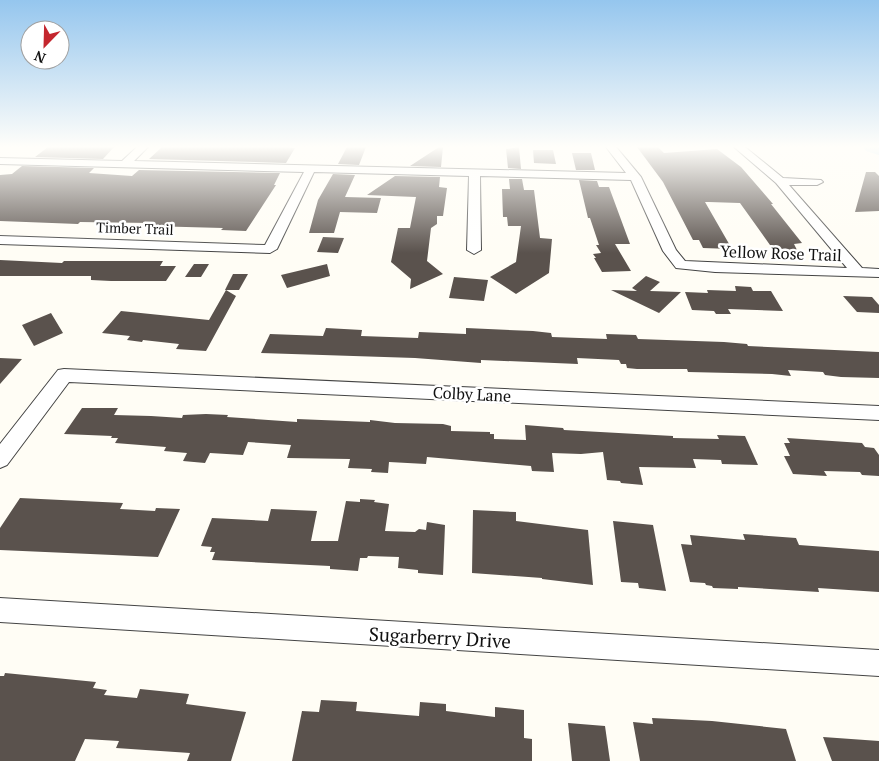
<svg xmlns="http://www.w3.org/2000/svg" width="879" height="761" viewBox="0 0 879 761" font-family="'PT Serif',serif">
  <rect width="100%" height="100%" fill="#fffdf5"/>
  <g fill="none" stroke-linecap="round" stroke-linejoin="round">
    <path fill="#b9e0f7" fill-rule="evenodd" d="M863,147H879V155L866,151Z"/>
  </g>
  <path fill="#5a524d" d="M48,147H114L103,159L35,157Z
    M162,147H285L295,148L286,163L149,159Z
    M347,147H366L359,165L338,164Z
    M439,147H443L441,167L410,166Z
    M519,147L521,169L508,168L506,149Z
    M637,147H658L664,153L717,149L741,167L773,204H771L802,243L794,244L797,250L780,249L778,247L770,245L740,203L709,202H705L732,249L703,248L699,240H693L663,182Z
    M533,150H553L556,164L534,163Z
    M572,153H591L595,170H576Z
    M22,166L94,168L89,173L132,176L139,170L280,173L274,185H276L246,231L221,230L223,228L149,226L151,223L80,222L78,224L0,221V175L12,174Z
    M866,172H875L879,176V211L855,212Z
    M333,174L355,175L345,197L381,198L377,213L340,212L334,233H309L318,200Z
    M395,176L440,177L439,187L447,188L443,216H437V224L431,228L427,261L443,274L410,289L411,279L391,262L398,228H410L416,197L367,195Z
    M509,179H522L524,190H534L540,238L552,239L549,273L516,294L490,277L516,262L521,226H508L507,217H503L502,189H510Z
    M579,180L597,181L599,187H609L630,244H615L631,271L602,272L594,258H596L593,254L601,253L596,245H599L590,218H588Z
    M323,237L344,238L338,253L317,252Z
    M0,260L62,263L64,261H163L160,266H176L166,281H111L91,280V276H0Z
    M194,264H209L201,277H185Z
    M327,264L330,276L287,288L281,275Z
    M233,274H248L239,290H225Z
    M646,276L660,282L650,291L681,292L659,313L611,290L637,291L632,288Z
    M454,277L488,280L484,301L449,298Z
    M735,286L751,287L753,291H771L783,311L728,309L731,314H716L714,311L692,310L685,292L708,293L707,290L736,291Z
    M226,290L236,296L206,351L176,349L179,344L143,340L142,342L127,340L130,336L102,333L121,311L209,320Z
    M843,296L872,297L879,305V313L857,312Z
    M51,313L63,333L34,346L22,325Z
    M326,328L362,330L361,336L418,338L419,332L466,334V328L533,331L551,333L552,337L607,339L606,334L636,335L638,339L724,342L747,344L748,346L879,352V378L841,377L825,375L823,372L788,370L791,376L772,374L688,372L687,369H637L627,368L626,364H621L619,360L577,358L578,364L481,360V363L415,358L261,353L270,334L323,336Z
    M0,358L22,359L0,384Z
    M82,408H118L114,415L151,416L182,418L183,415L206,414L228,415L227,417L297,422V419L370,422V420L395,423L443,424L451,426V431L490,432V434H494V439L526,440L525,425L563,428L564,430L673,436V438L719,439L717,435L745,436L758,465L722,464L721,460L693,459L696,468L639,467L643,485L621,483L620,481L607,480L603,452L581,454L552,453L554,472L532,471L531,466L427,457L426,464L389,462L388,473L371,472L372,469L348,468L350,459L287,458L291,445L248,442L243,455L210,453L205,463L183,461L187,453L164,451L166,447L115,443L118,438H111L112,436L64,434Z
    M787,438L862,443L865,447L874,448L879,455V476L862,475L860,472L824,471L827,476L793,474L784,456H790L784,443H790Z
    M20,498L123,503L120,509L155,511L156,508L180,509L158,557L0,550V528Z
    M360,499L375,500L374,502L389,504L385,531L415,532L419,529L426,530L427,522L445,525L443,575L418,573V570L398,568L399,557L368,556L367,558H360L358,571L330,569V566L212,560L215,552H210L212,547L201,546L212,518L268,521L271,509L317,511L311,541H338L346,501L360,502Z
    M473,510L516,512V521L588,530L593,585L542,579V578L472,573Z
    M613,521L653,525L666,591L639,588L638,583L621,582Z
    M743,534L796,538L799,545L879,551V592L818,588L819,592L738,587V589L713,588L712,586L706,585L705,583L690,582L681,544L692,545L690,535L745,540Z
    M5,673L96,682L93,688L107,690L104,695L137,698L140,689L189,694L186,704L246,712L231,761H187L190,753L116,748L119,741L85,739L75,761H0V676H4Z
    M321,700L357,702L356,711L419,716L420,702L446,704V711L495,717V707L524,710V738L532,739V761H292L302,711L319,712Z
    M652,718L712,721L786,729L796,761H640L633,722L653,724Z
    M568,723L605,726L610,761H572Z
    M823,737L879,741V761H832Z"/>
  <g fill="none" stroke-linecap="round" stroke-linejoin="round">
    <defs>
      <path id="street" d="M137,147H148L134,161L626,173L606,147H616L641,177L676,250L685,261L847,268L776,183L734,147H745L783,178L821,180L823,182L817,185H789L862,268L879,269V277L715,272L676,268L663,251L631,180L480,176L481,250L474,254L467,250L469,176L314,172L277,249L270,253L0,244V236L265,245L304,172L0,164V158L122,161Z
        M64,369L879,406V420L69,382L7,465L0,468V444L58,370Z
        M0,598L879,650V676L0,622Z"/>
    </defs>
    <use href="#street" stroke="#444" stroke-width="2"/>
    <use href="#street" fill="#fff" fill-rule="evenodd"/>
  </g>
  <linearGradient id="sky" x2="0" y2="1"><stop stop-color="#95c6ee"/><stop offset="0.58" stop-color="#fffefa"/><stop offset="1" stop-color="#fffefa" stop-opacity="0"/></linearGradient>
  <rect width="879" height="253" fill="url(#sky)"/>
  <g text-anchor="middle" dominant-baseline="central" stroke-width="5" stroke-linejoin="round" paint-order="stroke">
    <g font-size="14" fill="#111" stroke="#fff">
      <text transform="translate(135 228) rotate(2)">Timber Trail</text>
    </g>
    <g font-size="16" fill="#111" stroke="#fff">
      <text transform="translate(781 253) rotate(2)">Yellow Rose Trail</text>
      <text transform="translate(472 394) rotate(3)">Colby Lane</text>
    </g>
    <g font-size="19" fill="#111" stroke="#fff">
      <text transform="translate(440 637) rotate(3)">Sugarberry Drive</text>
    </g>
  </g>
  <g transform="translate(45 45) rotate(203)"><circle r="24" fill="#ffffff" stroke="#a0a0a0"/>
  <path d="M0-4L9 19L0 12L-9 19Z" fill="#c4262e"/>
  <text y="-8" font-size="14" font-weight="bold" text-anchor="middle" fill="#111111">N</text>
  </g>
</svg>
